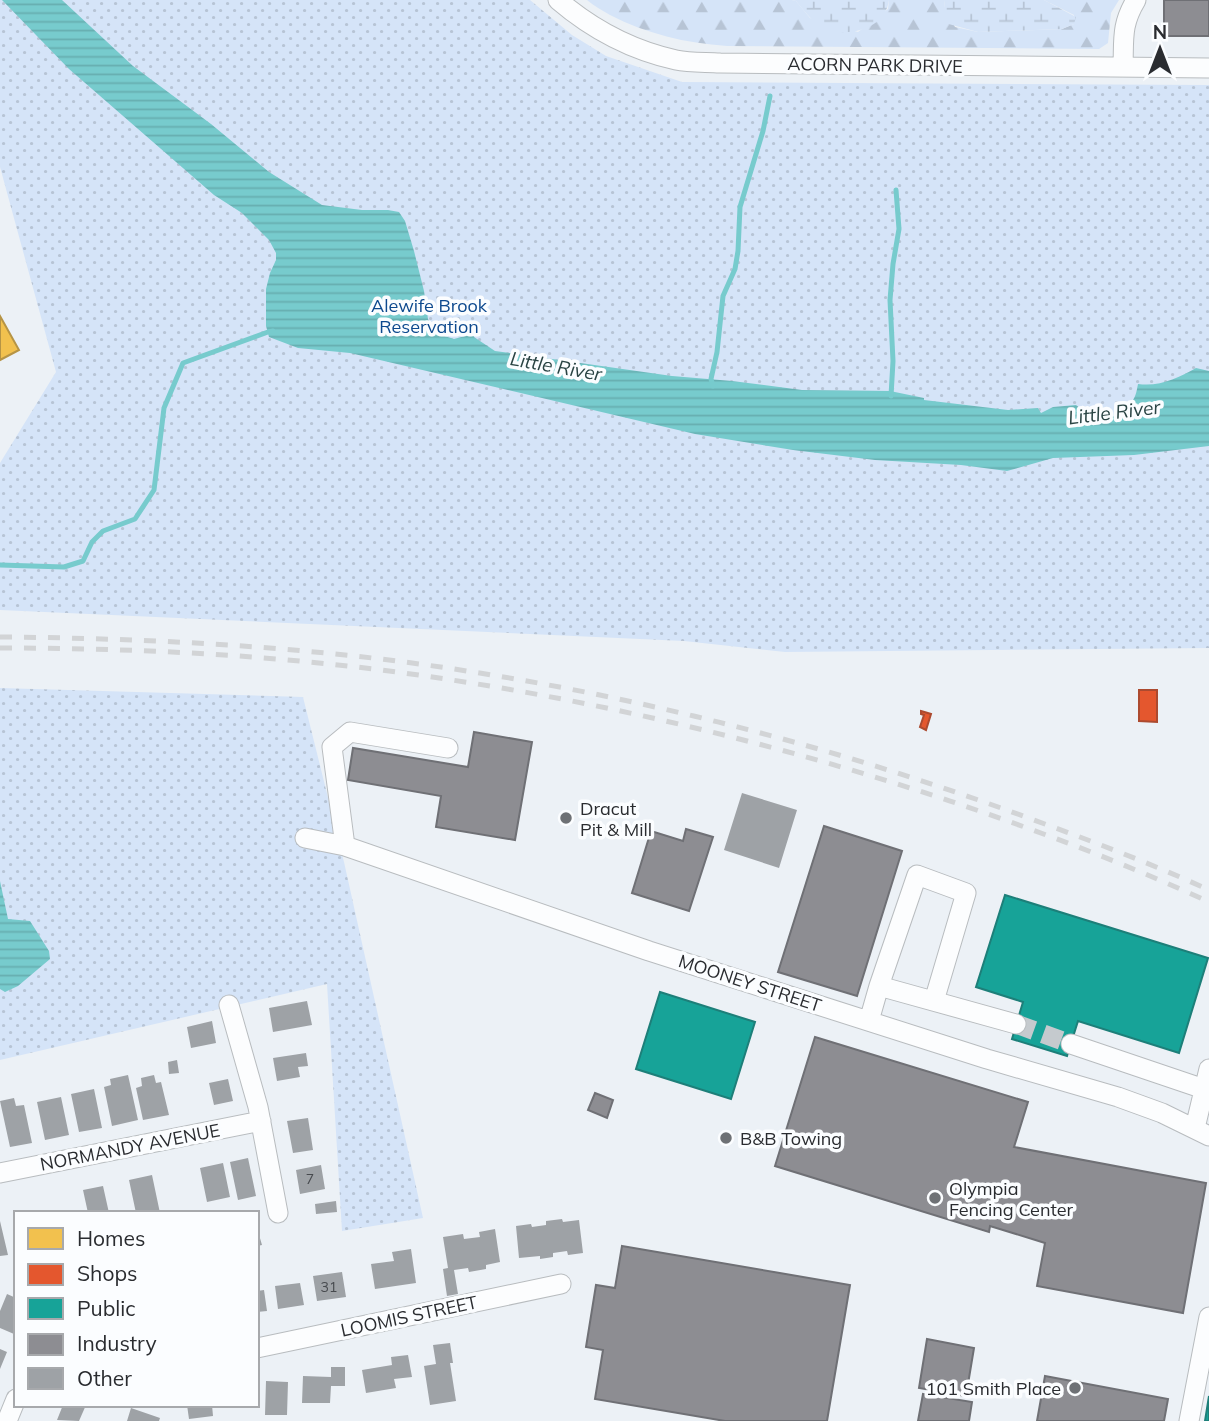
<svg xmlns="http://www.w3.org/2000/svg" width="1209" height="1421" viewBox="0 0 1209 1421" font-family="Mulish,sans-serif">
  <defs>
    <pattern id="forest-firs" width="22" height="20" patternUnits="userSpaceOnUse" patternTransform="scale(1.75)"><rect width="22" height="20" fill="#d5e4f8"/><path d="M5 1l3.5 6h-7zM16 11l3.5 6h-7z" fill="#b7c4d5"/></pattern>
    <pattern id="wetland-marsh" width="20" height="14" patternUnits="userSpaceOnUse" patternTransform="scale(1.75)"><rect width="20" height="14" fill="#d5e4f8"/><path d="M1 5h8M5 5V1M11 12h8M15 12V8" fill="none" stroke="#b7c4d5"/></pattern>
    <pattern id="park-dots" width="8" height="8" patternUnits="userSpaceOnUse" patternTransform="scale(1.75)"><rect width="8" height="8" fill="#d5e4f8"/><path d="M2 2h.1M6 6h.1" fill="none" stroke="#b7c4d5" stroke-width="1.8" stroke-linecap="round"/></pattern>
    <pattern id="water-rules" width="6" height="5" patternUnits="userSpaceOnUse" patternTransform="scale(1.75)"><rect width="6" height="5" fill="#77cbcd"/><path d="M0 2.5h6" fill="none" stroke="#67aeb0"/></pattern>
  </defs>
  <rect width="100%" height="100%" fill="#ecf1f6"/>
  <path fill="url(#forest-firs)" d="M587,0H792L796,1L810,18L858,32L888,9L889,0H945L944,8L955,27L978,32L1062,29L1074,24V15L1044,0H1119L1111,13L1108,43L1099,49L727,46C685,43 647,34 610,15C602,10 594,6 587,0Z"/>
  <path fill="url(#wetland-marsh)" d="M792,0H889C886,22 865,32 845,32C839,32 833,33 828,31C815,25 805,12 796,1Z
    M945,0H1044L1076,17L1074,24L1062,29L978,32L945,23L944,8Z"/>
  <path fill="url(#park-dots)" d="M0,0H530L572,35L606,56L682,82L1209,85V648L785,652L684,641L0,610V463L56,372L0,167Z
    M0,688L303,697L344,862L423,1218L342,1231L327,984L0,1060Z"/>
  <path fill="url(#water-rules)" d="M2,0H62L133,66L211,124L269,172L322,205L362,210H388L399,212L405,221L414,251L424,291L428,319L435,333L454,339L472,334L474,337L495,351L672,376L732,381L802,390L890,391L924,398V400L1008,410L1038,408L1041,413L1053,407L1076,405C1095,420 1119,425 1133,400C1136,396 1137,389 1138,384C1160,387 1178,378 1196,368L1209,371V446L1134,455L1053,458L1007,471L961,465L875,460L793,450L695,434L350,353L298,348L269,337L266,326V289L270,273L276,260V253L269,240L242,213L214,195L69,69Z
    M0,881L8,919L30,921L49,951L50,959L18,986L5,992L0,989Z"/>
  <path fill="#f2c14e" stroke="#b69445" stroke-width="2" d="M0,316L19,350L0,360Z"/>
  <path fill="#e4572e" stroke="#ac4a2f" stroke-width="2" d="M1139,690H1157V722L1139,721Z
    M921,711L931,714L926,730L920,727L924,715L921,714Z"/>
  <path fill="#17a398" stroke="#1d7f79" stroke-width="2" d="M1005,895L1208,958L1179,1053L1078,1021L1067,1056L1012,1039L1023,1002L976,987Z
    M660,992L755,1022L731,1099L636,1069Z
    M1209,1396V1421H1205Z"/>
  <path fill="#8d8d92" stroke="#6f7075" stroke-width="2" d="M1164,0H1209V36H1164Z
    M474,732L532,742L515,840L436,827L441,796L348,780L353,748L468,767Z
    M824,826L902,851L857,996L778,972Z
    M686,829L713,837L689,911L632,893L651,831L683,841Z
    M815,1037L1028,1102L1014,1147L1206,1183L1183,1313L1037,1286L1045,1243L990,1226L989,1232L775,1166Z
    M595,1093L613,1100L607,1118L588,1110Z
    M622,1246L850,1285L827,1421H725L595,1399L603,1350L586,1347L596,1285L615,1288Z
    M927,1339L974,1348L966,1396L919,1388Z
    M1045,1376L1168,1399L1164,1421H1037Z
    M923,1394L972,1402L969,1421H918Z"/>
  <g fill="none" stroke-linecap="round" stroke-linejoin="round">
    <path stroke="#77cbcd" stroke-width="5" d="M713,386L711,379L717,352L723,296L735,269L738,251L740,207L763,131L770,96
      M891,396L893,361L890,300L893,264L899,229L896,190
      M0,565L64,567L83,561L92,542L103,531L135,519L154,490L164,408L183,363L268,332L273,331"/>
  </g>
  <path fill="#9ea2a6" d="M742,793L797,810L779,868L724,850Z
    M307,1001L312,1025L273,1032L269,1008Z
    M212,1021L216,1043L191,1048L187,1027Z
    M306,1053L308,1066L298,1067L300,1077L277,1081L273,1058Z
    M177,1060L179,1073L169,1074L168,1062Z
    M128,1075L138,1120L112,1126L104,1087L111,1085L110,1079Z
    M154,1075L156,1083L161,1082L169,1115L143,1120L136,1088L142,1086L141,1078Z
    M228,1079L233,1101L214,1105L209,1083Z
    M94,1089L102,1128L79,1132L71,1094Z
    M61,1097L69,1135L45,1140L37,1102Z
    M14,1098L16,1106L24,1105L32,1143L10,1147L0,1101Z
    M308,1118L313,1150L293,1153L287,1121Z
    M248,1158L256,1196L238,1200L230,1162Z
    M223,1163L230,1197L207,1202L200,1168Z
    M321,1165L325,1189L300,1194L296,1170Z
    M152,1175L160,1213H136L129,1180Z
    M103,1186L109,1213H88L83,1190Z
    M336,1201L337,1212L316,1214L315,1204Z
    M562,1219L563,1222L579,1220L583,1253L568,1255L567,1251L553,1253V1257L540,1259V1256L519,1258L516,1226L531,1224L532,1227L546,1225V1221Z
    M0,1221L8,1255L0,1256Z
    M257,1228L262,1245L257,1246Z
    M495,1229L500,1262L486,1265V1269L469,1272L468,1268L454,1270L458,1294L447,1296L443,1269L448,1268L443,1237L463,1234L464,1239L480,1237L479,1232Z
    M411,1249L416,1283L375,1289L371,1264L394,1261L392,1252Z
    M342,1272L346,1297L317,1301L313,1276Z
    M300,1283L304,1305L278,1309L275,1286Z
    M264,1290L267,1311L257,1312V1291Z
    M7,1294L16,1298V1331L14,1334L0,1328V1311Z
    M450,1343L453,1363H450L456,1401L430,1405L424,1366L436,1364L433,1345Z
    M0,1349L7,1352L0,1369Z
    M408,1355L412,1377L394,1379L396,1388L366,1393L362,1370L392,1365L391,1357Z
    M331,1367H345V1386H331L330,1403H302L303,1376L331,1377Z
    M266,1381L288,1382L287,1415H265Z
    M63,1405H86L79,1421L57,1420Z
    M187,1405H212L213,1416L189,1419Z
    M131,1408L160,1418L159,1421H127Z"/>
  <g fill="none" stroke-linecap="round" stroke-linejoin="round">
    <path stroke="#c5cace" stroke-width="19" stroke-dasharray="19 10" stroke-linecap="butt" d="M1016,1024L1071,1044"/>
    <defs>
      <path id="minor" d="M558,0C593,30 631,50 676,60C690,63 706,62 720,63L1209,68
        M1123,67C1124,39 1121,25 1136,0
        M305,838L345,846L649,951L987,1059L1118,1097L1162,1113L1209,1136
        M345,846L332,747L350,732L448,748
        M879,986L917,875L966,893L934,1001
        M229,1005L258,1107L278,1213
        M869,1021L879,986L1016,1024
        M1071,1044L1204,1089
        M1195,1128L1209,1069
        M0,1173L261,1121
        M257,1348L561,1284
        M7,1421L16,1399
        M1189,1421L1209,1317"/>
    </defs>
    <use href="#minor" stroke="#b8bcbf" stroke-width="21"/>
    <use href="#minor" stroke="#fcfdfe" stroke-width="19"/>
    <path stroke="#d2d4d6" stroke-width="5" stroke-dasharray="12 12" stroke-linecap="butt" d="M0,637C127,638 254,644 381,659C600,686 816,740 1023,816C1086,839 1148,862 1209,890
      M0,648C127,648 255,654 381,670C569,694 754,737 935,796C1028,827 1120,861 1209,902"/>
  </g>
  <g fill="#6e7175" stroke="#fbfdff" stroke-width="2.5">
    <circle cx="566" cy="818" r="7"/>
    <circle cx="726" cy="1138" r="7"/>
    <circle cx="935" cy="1198" r="7"/>
    <circle cx="1075" cy="1388" r="7"/>
  </g>
  <g text-anchor="middle" dominant-baseline="central" stroke-width="7" stroke-linejoin="round" paint-order="stroke">
    <g font-size="14" fill="#474a4e">
      <text x="310" y="1179">7</text>
      <text x="329" y="1287">31</text>
    </g>
    <g font-size="18" fill="#2a2c30" stroke="#fbfdff">
      <text transform="translate(875 65) rotate(1)">ACORN PARK DRIVE</text>
      <text transform="translate(750 983) rotate(18)">MOONEY STREET</text>
      <text transform="translate(130 1147) rotate(-11)">NORMANDY AVENUE</text>
      <text transform="translate(409 1316) rotate(-12)">LOOMIS STREET</text>
    </g>
    <g font-size="18" fill="#0d498e" stroke="#fbfdff">
      <text x="429" y="305">Alewife Brook<tspan x="429" dy="21">Reservation</tspan></text>
    </g>
    <g font-size="18" fill="#2a2c30" stroke="#fbfdff" text-anchor="start">
      <text x="580" y="808">Dracut<tspan x="580" dy="21">Pit &amp; Mill</tspan></text>
      <text x="740" y="1138">B&amp;B Towing</text>
      <text x="949" y="1188">Olympia<tspan x="949" dy="21">Fencing Center</tspan></text>
      <text x="1061" y="1388" text-anchor="end">101 Smith Place</text>
    </g>
    <g font-size="19" font-style="italic" fill="#2a4444" stroke="#fbfdff">
      <text transform="translate(556 366) rotate(10)">Little River</text>
      <text transform="translate(1114 412) rotate(-7)">Little River</text>
    </g>
  </g>
  <rect x="14" y="1211" width="245" height="196" fill="#fbfdff" stroke="#a7a9ac" stroke-width="2"/>
  <rect x="28" y="1228" width="35" height="21" fill="#f2c14e" stroke="#a7a9ac" stroke-width="2"/>
  <text x="77" y="1246" font-size="21" fill="#2a2c30">Homes</text>
  <rect x="28" y="1264" width="35" height="21" fill="#e4572e" stroke="#a7a9ac" stroke-width="2"/>
  <text x="77" y="1281" font-size="21" fill="#2a2c30">Shops</text>
  <rect x="28" y="1298" width="35" height="21" fill="#17a398" stroke="#a7a9ac" stroke-width="2"/>
  <text x="77" y="1316" font-size="21" fill="#2a2c30">Public</text>
  <rect x="28" y="1334" width="35" height="21" fill="#8d8d92" stroke="#a7a9ac" stroke-width="2"/>
  <text x="77" y="1351" font-size="21" fill="#2a2c30">Industry</text>
  <rect x="28" y="1368" width="35" height="21" fill="#9ea2a6" stroke="#a7a9ac" stroke-width="2"/>
  <text x="77" y="1386" font-size="21" fill="#2a2c30">Other</text>
  <g transform="translate(1160 49)" stroke="#fbfdff" stroke-width="5" paint-order="stroke">
  <path d="M0-5L12 26L0 18L-12 26Z" fill="#2a2c30"/>
  <text y="-10" font-size="19" font-weight="bold" text-anchor="middle" fill="#2a2c30">N</text>
  </g>
</svg>
